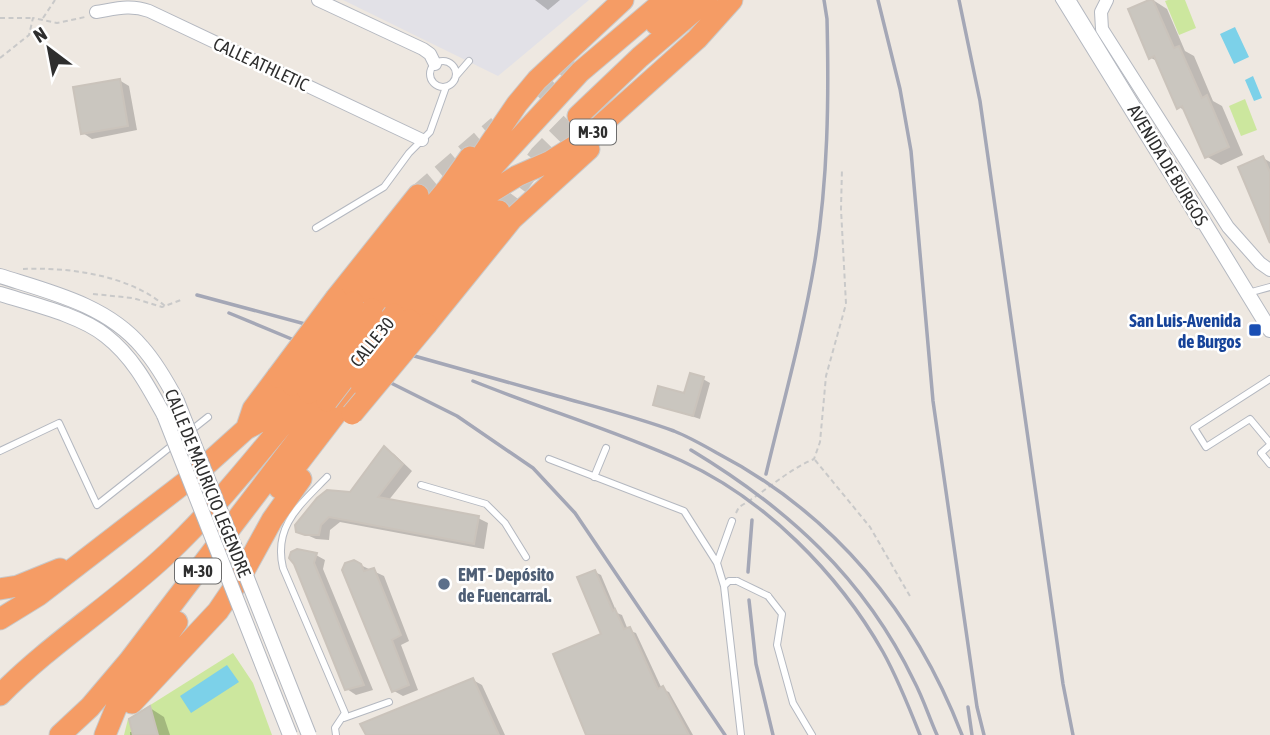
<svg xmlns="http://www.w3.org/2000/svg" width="1270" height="735" viewBox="0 0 1270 735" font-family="'Asap Condensed',sans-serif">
  <rect width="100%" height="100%" fill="#eee8e1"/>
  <path fill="#e2e1e7" d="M343,0H589L498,76Z"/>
  <path fill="#cce79e" d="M1168,0H1185L1196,28L1179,35L1165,1Z
    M1245,99L1257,130L1241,136L1229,106Z
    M233,653L253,683L272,735H124L128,719Z"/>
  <path fill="#7cd1e9" d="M1235,27L1249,57L1234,64L1220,34Z
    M1253,76L1262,98L1254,101L1245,80Z
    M227,665L239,682L191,713L180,696Z"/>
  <path fill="#0003" d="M535,0H560L548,10Z
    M1153,0L1167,9L1185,51L1194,56L1213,101L1222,106L1243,155L1221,165L1206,156L1187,112L1179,107L1159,62L1151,58Z
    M119,80L129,86L137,130L92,139L83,133Z
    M1263,158L1270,162V239Z
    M703,379L710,383L700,419L655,404L685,395Z
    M385,448L394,454L412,471L388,501L478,518L488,523L484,549L340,522L330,530L329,540L316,539L298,531L351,494Z
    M298,551L316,555L325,560L323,569L373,690L356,695L347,689Z
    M354,562L384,576L409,641L401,645L418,690L403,696L394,691Z
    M595,572L601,575L617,613L622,615L628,630L636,633L662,689L669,692L693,735H588L603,635Z
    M473,680L482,685L505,735H367Z
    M150,708L164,717L170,735H130V732H134Z"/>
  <path fill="#cac6bf" stroke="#cac3bb" stroke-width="2" d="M1149,0H1153L1174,48L1179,46L1202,98L1207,95L1229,147L1205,158L1182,106L1177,109L1154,56L1149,59L1128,9Z
    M120,79L128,126L81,134L73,87Z
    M1263,156L1270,172V243L1238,167Z
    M690,373L704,377L693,416L653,405L658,386L684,393Z
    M384,446L403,464L378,497L479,516L474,544L329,517L321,525L319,535H305L296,532L295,525L317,498L327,490L350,492Z
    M297,549L317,553L314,563L364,685L345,690L294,564L289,558L291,552Z
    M354,560L361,564L364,571L374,568L401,635L392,640L409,685L392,692L342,570L345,563Z
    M595,570L613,611L615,609L624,629L630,627L658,689L663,686L689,735H586L553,654L601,634L577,577Z
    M473,678L499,735H366L360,724Z
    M150,706L158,735H133L129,719Z"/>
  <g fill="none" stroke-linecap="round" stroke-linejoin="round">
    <path stroke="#c8c3bd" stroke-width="21" stroke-dasharray="21 10" stroke-linecap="butt" d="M536,94L574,61
      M418,195L498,126
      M499,211L540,155L578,116"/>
    <defs>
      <path id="service" d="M1059,0L1198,225
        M430 74a13 13 0 1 1 26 0a13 13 0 1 1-26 0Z
        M456,76L469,61
        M316,228L384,187L409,153L430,132L446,87
        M1248,293L1270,287
        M1270,379L1194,428L1206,447L1250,419L1270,443
        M1270,445L1261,453L1270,464
        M0,451L59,423L97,505L208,417
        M549,459L684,511L717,563
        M327,477C300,505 273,526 283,568L345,713L335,728L336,735
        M594,477L606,448
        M421,485L486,504L505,523L526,557
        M737,581H729L724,586L741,735
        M724,586L717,563L732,521
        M768,596L782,614L777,645L793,703L812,735
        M344,718L389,702"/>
      <path id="minor" d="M318,0L423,49L430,54L435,64
        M1107,0L1101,12L1102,29L1228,227L1260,263L1270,270
        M96,12C115,9 130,4 149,11L422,140"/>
      <path id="tertiary" d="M1068,0L1270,330
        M0,276C50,292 107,305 142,347C157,364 167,382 177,401
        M0,294C32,304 80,315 106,336C133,357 148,386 164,415"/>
      <path id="motorway" d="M656,24L687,0
        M578,116L640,57L707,0
        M468,176L517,104L537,80L623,0
        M336,298L418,195
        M353,302L448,188L470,157
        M372,309L477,184L580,72L665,0
        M394,314L436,257L491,192L517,176L551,161L583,141L697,39L732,0
        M410,320L499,211
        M427,324L512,219L589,149
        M247,427L253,409L277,377
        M279,488L345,402L353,394
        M0,589L18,586L60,569
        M0,619L39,595L196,474L246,429L261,421L292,385
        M0,695C51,643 114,604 167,554C219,505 263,448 309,393
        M132,703L218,611L239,580L272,520L301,479
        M60,735L90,707L129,661L327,401
        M105,735L116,708L177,622"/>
    </defs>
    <use href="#service" stroke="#b4b8c0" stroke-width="8"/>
    <use href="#minor" stroke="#b4b8c0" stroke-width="14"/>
    <use href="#tertiary" stroke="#b4b8c0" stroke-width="16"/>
    <use href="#motorway" stroke="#c9c9c9" stroke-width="23"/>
    <path stroke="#c9c9c9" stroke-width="2" stroke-dasharray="5 3.5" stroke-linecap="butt" d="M0,18H33
      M43,18L55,0
      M0,58L29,35L33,18L57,23L85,17
      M23,269C69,267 129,275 165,306
      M93,294L133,298L162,307L181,300
      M815,460L870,527L911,598
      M736,513L739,507C765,492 786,471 814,459L820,442L826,376L846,304L841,209L842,168"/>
    <use href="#service" stroke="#fff" stroke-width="6"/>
    <use href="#minor" stroke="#fff" stroke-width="12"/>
    <use href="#tertiary" stroke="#fff" stroke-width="14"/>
    <use href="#motorway" stroke="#f59c65" stroke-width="21"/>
    <path stroke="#a4a7b6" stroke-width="3.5" d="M878,0L900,89L911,151L933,401L977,707L984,735
      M959,0L980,101L1063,684L1073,735
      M197,295L320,328
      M229,313L306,345
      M393,350C448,365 502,381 557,396C596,407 636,417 674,431C689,437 703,445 717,453C834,514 915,613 962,735
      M373,374L457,416L533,468L575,513L725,735
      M473,381C542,409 614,430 682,461C765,499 838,573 883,652C898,679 909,707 920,735
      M691,450C787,508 864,577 914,681C923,698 929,717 937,735
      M766,474C783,403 803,332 815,260C828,180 829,99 827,19L824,0
      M748,572L752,520
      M749,600L756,664L773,735
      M968,707L972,735"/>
    <defs>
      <path id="service-bridge" d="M737,581L768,596"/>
      <path id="tertiary-bridge" d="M177,401L309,735
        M164,415L290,735"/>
      <path id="motorway-bridge" d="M277,377L336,298
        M361,384L410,320
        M292,385L353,302
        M309,393L372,309
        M327,401L394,314
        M352,414L427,324"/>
    </defs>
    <use href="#service-bridge" stroke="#b4b8c0" stroke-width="8" stroke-linecap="butt"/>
    <use href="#tertiary-bridge" stroke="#b4b8c0" stroke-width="16" stroke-linecap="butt"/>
    <use href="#motorway-bridge" stroke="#c9c9c9" stroke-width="23" stroke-linecap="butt"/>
    <use href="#service-bridge" stroke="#fff" stroke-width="6"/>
    <use href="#tertiary-bridge" stroke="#fff" stroke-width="14"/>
    <use href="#motorway-bridge" stroke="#f59c65" stroke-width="21"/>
  </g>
  <rect fill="#1a4fb4" stroke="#fff" stroke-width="2.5" x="1248" y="323" width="14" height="14" rx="3.5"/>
  <circle fill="#5c6f8a" stroke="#fff" stroke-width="2.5" cx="444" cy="584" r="7"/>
  <g text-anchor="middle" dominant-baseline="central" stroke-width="5" stroke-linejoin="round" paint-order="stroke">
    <g fill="#fff" stroke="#6d6d6d" stroke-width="2">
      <rect x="570" y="119.5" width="46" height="25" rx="5"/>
      <rect x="175" y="558.5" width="46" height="25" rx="5"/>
    </g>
    <g font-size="16" font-weight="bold" fill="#2e2e2e">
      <text x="593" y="132">M-30</text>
      <text x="198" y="571">M-30</text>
    </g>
    <g font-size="18" fill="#2e2e2e" stroke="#fff">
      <text transform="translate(261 64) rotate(25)">CALLE ATHLETIC</text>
      <text transform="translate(1168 165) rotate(59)">AVENIDA DE BURGOS</text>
      <text transform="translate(372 342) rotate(-51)">CALLE 30</text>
      <text transform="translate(208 483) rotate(68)">CALLE DE MAURICIO LEGENDRE</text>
    </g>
    <g font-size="18" font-weight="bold" fill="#164399" stroke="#fff" text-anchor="end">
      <text x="1241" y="320">San Luis-Avenida<tspan x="1241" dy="21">de Burgos</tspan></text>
    </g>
    <g font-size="18" font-weight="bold" fill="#4e5e75" stroke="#fff" text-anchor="start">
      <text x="458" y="574">EMT - Depósito<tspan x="458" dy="21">de Fuencarral.</tspan></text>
    </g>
  </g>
  <g transform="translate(49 49) rotate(328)" stroke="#ffffff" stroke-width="5" paint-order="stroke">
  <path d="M0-5L12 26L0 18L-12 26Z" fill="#2e2e2e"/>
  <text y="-10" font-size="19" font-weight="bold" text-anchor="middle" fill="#2e2e2e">N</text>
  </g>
</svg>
